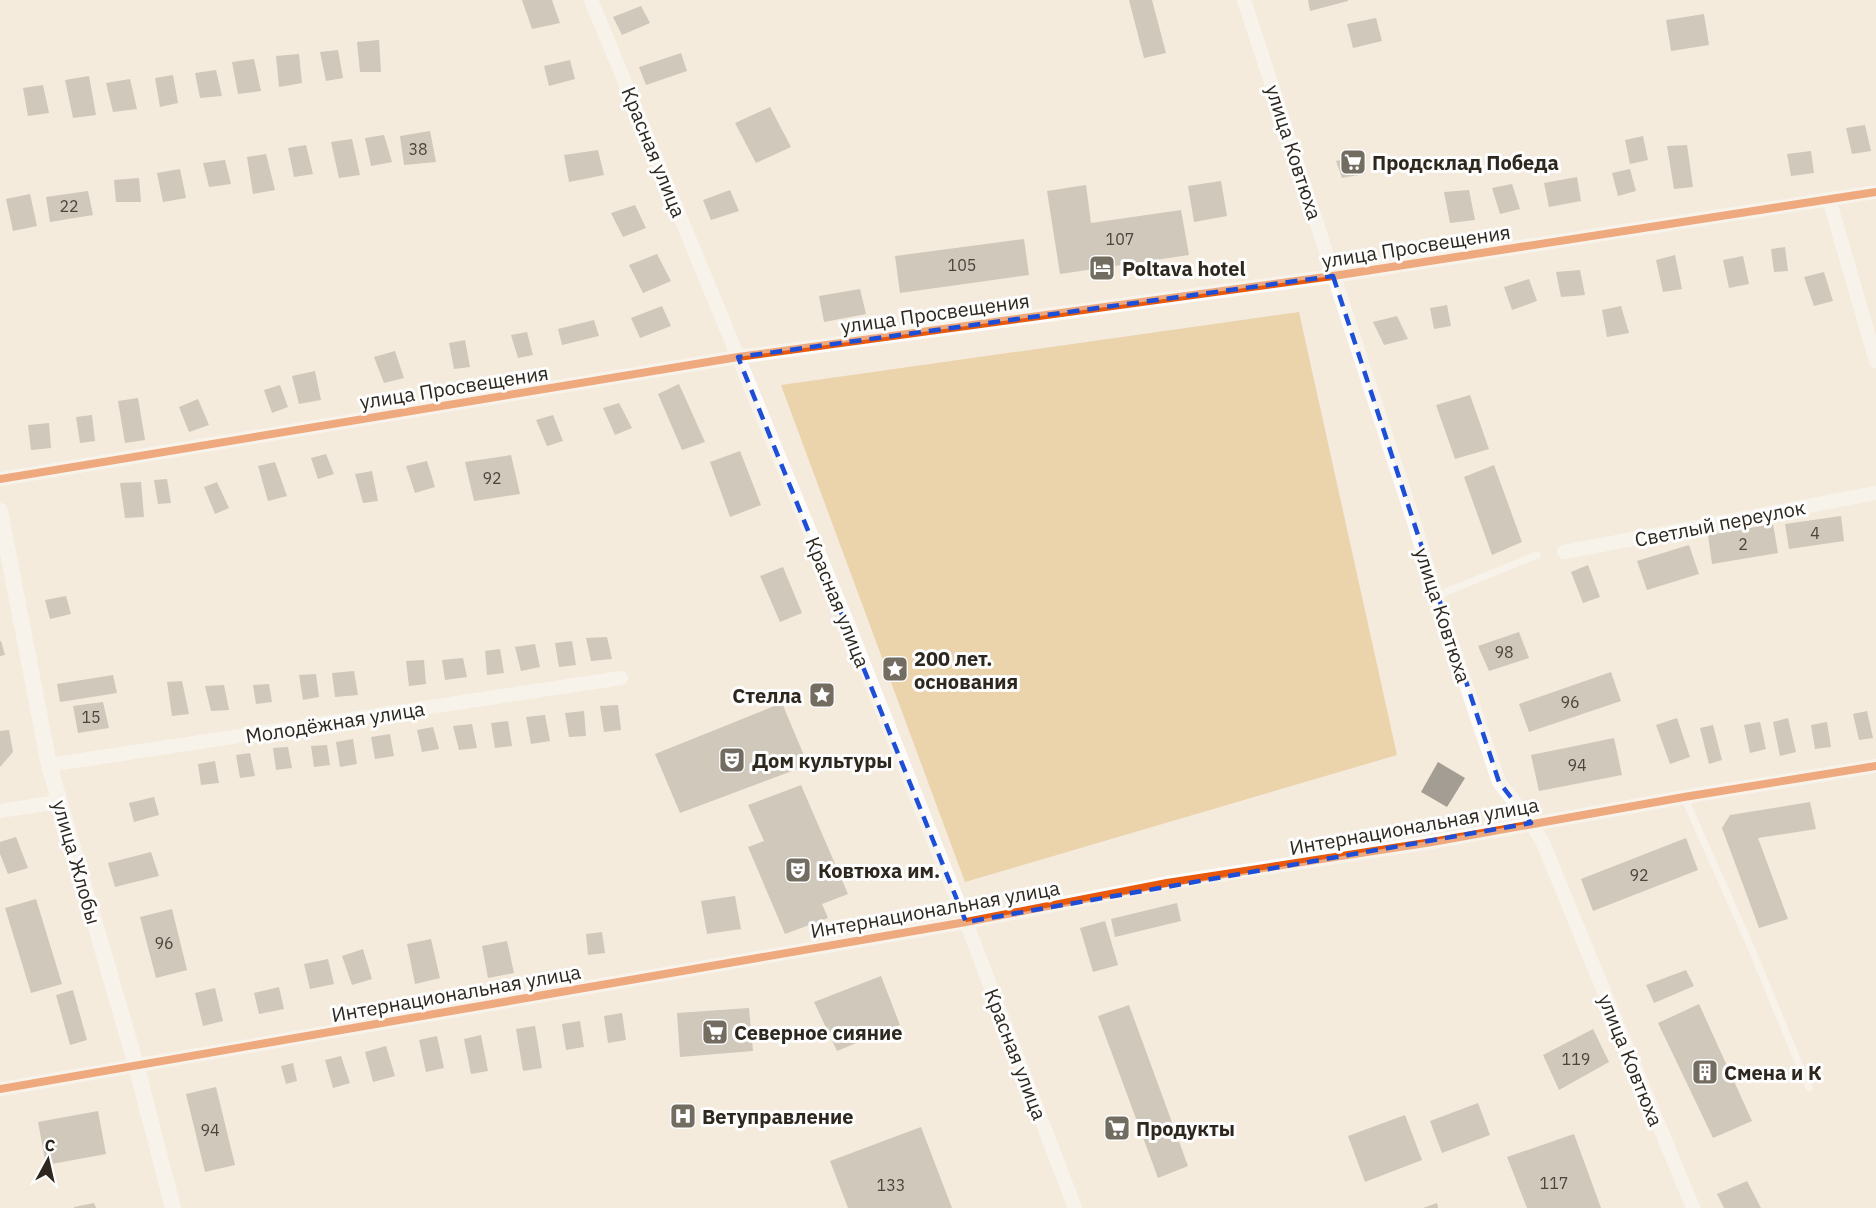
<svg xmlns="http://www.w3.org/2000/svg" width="1876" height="1208" viewBox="0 0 1876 1208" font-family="'IBM Plex Sans',sans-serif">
  <rect width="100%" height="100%" fill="#f4ebdd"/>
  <path fill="#ebd3ac" d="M1299,312L1397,755L965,882L781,385Z"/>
  <path fill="#a49d93" d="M522,0H552L560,23L532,29Z
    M1129,0H1152L1166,53L1144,58Z
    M1308,0H1348V1L1310,11Z
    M641,6L650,23L622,35L613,17Z
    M1704,14L1709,45L1671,51L1666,20Z
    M1376,18L1382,41L1353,48L1347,24Z
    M379,40L381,72H360L357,42Z
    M338,50L343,78L326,81L320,52Z
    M681,53L687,71L646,85L639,67Z
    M299,54L302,83L279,87L276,56Z
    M254,59L261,91L238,94L232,62Z
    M570,60L575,79L549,86L544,66Z
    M216,70L222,96L200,98L195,73Z
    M173,75L178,103L160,107L155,78Z
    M89,76L96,115L73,118L65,80Z
    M130,79L137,109L113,112L106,83Z
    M43,85L49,113L28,116L23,88Z
    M770,107L791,147L756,163L735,123Z
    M1865,125L1871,151L1852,154L1846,128Z
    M430,131L436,162L404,165L400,136Z
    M384,135L392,162L371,166L365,138Z
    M1643,136L1648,160L1630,164L1625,140Z
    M352,139L360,175L339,178L331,142Z
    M306,145L313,174L294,177L288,148Z
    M1687,145L1693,187L1674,189L1667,146Z
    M598,150L604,175L569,182L564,155Z
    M1811,151L1814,173L1791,176L1787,154Z
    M266,154L275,190L253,194L247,157Z
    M1358,156L1364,174L1342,178L1336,161Z
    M225,160L231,184L209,187L203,163Z
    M180,169L186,198L163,202L157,173Z
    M1630,169L1636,191L1618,196L1612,173Z
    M1577,177L1581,201L1549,207L1544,183Z
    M139,178L141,202H116L114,180Z
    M1221,181L1227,216L1194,222L1188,186Z
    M1512,184L1520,209L1500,214L1492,188Z
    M1086,185L1091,223L1181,210L1189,255L1060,274L1047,191Z
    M730,190L739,211L711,220L703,200Z
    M1469,190L1475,220L1450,223L1444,192Z
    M88,191L93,215L50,222L46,197Z
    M30,194L37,226L13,231L6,199Z
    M635,205L646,228L623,237L611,213Z
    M1024,239L1029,275L900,293L895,256Z
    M1785,247L1788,271L1774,272L1771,249Z
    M657,254L671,281L643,293L629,265Z
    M1675,255L1682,289L1663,292L1656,260Z
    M1743,256L1749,284L1729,288L1723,260Z
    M1580,270L1585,295L1561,297L1556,272Z
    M1824,272L1833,301L1814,306L1804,277Z
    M1529,279L1537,301L1512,310L1504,287Z
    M860,289L866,314L824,322L819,296Z
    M1447,305L1451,326L1434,329L1430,308Z
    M662,306L671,326L640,338L631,318Z
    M1621,306L1629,333L1607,337L1602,310Z
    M1397,316L1408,339L1384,345L1373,322Z
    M594,320L599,336L562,345L558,329Z
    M527,332L533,355L518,358L511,335Z
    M465,340L470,367L454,369L449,343Z
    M395,351L404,378L384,383L374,357Z
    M315,371L321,400L299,404L292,376Z
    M679,384L705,442L682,450L658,394Z
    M280,385L288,407L272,413L264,390Z
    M1470,395L1489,449L1455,459L1436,405Z
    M138,398L145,440L125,443L118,401Z
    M198,399L209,425L189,432L179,407Z
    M619,403L632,428L615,435L603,408Z
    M92,415L95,441L80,443L76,417Z
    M553,415L563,441L547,446L536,420Z
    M49,423L51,448L31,450L28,425Z
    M740,451L761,505L730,517L710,462Z
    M326,454L334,474L318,479L311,458Z
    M511,455L520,494L474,501L465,462Z
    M427,461L435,487L415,493L406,466Z
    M275,462L287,496L268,501L258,466Z
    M1494,465L1522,542L1492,555L1464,477Z
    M372,471L378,501L363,503L355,474Z
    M167,479L171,503L158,504L154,480Z
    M141,482L144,517L125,518L120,483Z
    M217,482L229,508L215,514L204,487Z
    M1841,516L1844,541L1789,549L1785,524Z
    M1773,524L1778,553L1712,564L1708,535Z
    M1689,545L1699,574L1647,590L1637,561Z
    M1588,565L1600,597L1583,603L1571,572Z
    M783,567L802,613L780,622L760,576Z
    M66,596L71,614L50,619L45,600Z
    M1519,632L1529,658L1489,671L1478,646Z
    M607,637L612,659L591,661L586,638Z
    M0,641H1L5,655L0,656Z
    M572,641L576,665L559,667L555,643Z
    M535,644L540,667L521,671L515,647Z
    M500,649L504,673L487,675L485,651Z
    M463,658L467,677L445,680L442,660Z
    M424,660L426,684L409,686L406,661Z
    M354,671L358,695L335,697L332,673Z
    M1611,672L1621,701L1529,732L1519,704Z
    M316,674L319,697L303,700L299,675Z
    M113,675L117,693L60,702L57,684Z
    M182,681L189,714L172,716L167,682Z
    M269,684L272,702L256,704L253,685Z
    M224,685L229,710L211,711L205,686Z
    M103,702L109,728L78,733L73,706Z
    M782,703L808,765L680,813L655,754Z
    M618,705L621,730L604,732L600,706Z
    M584,711L586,736L569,737L565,713Z
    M1867,711L1873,738L1859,740L1853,714Z
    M545,715L550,741L531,744L526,717Z
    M1677,718L1690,757L1670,764L1656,725Z
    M1788,718L1796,752L1780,756L1773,722Z
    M508,721L512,746L495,748L491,723Z
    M1760,722L1766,749L1750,753L1744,725Z
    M1827,722L1831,747L1815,749L1811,725Z
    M472,724L477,748L459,750L453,726Z
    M1713,725L1722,760L1709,764L1700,728Z
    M433,727L439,749L422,752L417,730Z
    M9,730L13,752L0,767V731Z
    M390,734L394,756L375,759L371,737Z
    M1614,738L1622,775L1539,791L1531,755Z
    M353,739L357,764L340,767L336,742Z
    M327,745L330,765L314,767L311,746Z
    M288,747L292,768L276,770L273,748Z
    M250,753L255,776L240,778L236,755Z
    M215,761L219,783L201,785L198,764Z
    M1438,762L1465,778L1447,807L1421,792Z
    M801,785L848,894L822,904L828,918L785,934L748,847L764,841L748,805Z
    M154,797L159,815L134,822L129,803Z
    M1810,802L1816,829L1758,838L1788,919L1759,928L1722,828L1730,815Z
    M16,837L28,868L8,874L0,854V842Z
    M1686,838L1698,870L1593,911L1581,879Z
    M151,852L159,876L115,887L108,863Z
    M735,896L741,929L707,934L701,901Z
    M36,899L62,984L31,993L5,908Z
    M1177,903L1181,921L1115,937L1111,919Z
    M172,909L187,970L156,978L140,917Z
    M1105,921L1118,965L1093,972L1080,928Z
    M602,932L605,953L588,955L586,934Z
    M431,939L440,978L415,984L407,944Z
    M507,941L514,973L488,978L482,946Z
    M363,949L372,979L352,985L342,956Z
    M328,959L334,984L310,989L304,964Z
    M1686,970L1694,986L1654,1003L1646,985Z
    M881,976L900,1025L837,1051L814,1002Z
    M279,987L284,1009L259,1014L254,993Z
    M215,988L223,1021L203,1026L195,993Z
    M73,990L87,1040L70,1045L56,995Z
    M1699,1004L1752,1121L1713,1138L1658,1023Z
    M1129,1005L1188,1166L1158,1178L1098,1016Z
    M749,1008L753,1051L680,1057L677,1013Z
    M622,1013L626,1040L608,1043L604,1016Z
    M580,1021L584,1047L566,1050L562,1024Z
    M535,1026L542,1068L523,1071L516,1029Z
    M1593,1029L1609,1062L1559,1090L1543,1055Z
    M481,1035L488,1071L471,1074L464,1039Z
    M437,1036L444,1068L426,1072L419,1040Z
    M386,1046L395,1076L373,1082L365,1052Z
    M341,1056L350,1083L333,1088L325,1060Z
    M293,1063L297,1081L286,1084L281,1066Z
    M216,1087L235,1165L205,1172L186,1094Z
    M1478,1103L1490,1135L1442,1153L1430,1121Z
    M98,1111L106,1154L46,1165L38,1122Z
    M1405,1115L1422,1160L1365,1182L1348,1136Z
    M921,1127L952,1208H848L830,1161Z
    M1574,1134L1601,1208H1527L1507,1157Z
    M1747,1181L1761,1208H1724L1717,1194Z
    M94,1203L96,1208H74V1207Z
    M1437,1203L1438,1208H1423Z"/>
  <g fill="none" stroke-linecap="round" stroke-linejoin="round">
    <path stroke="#fdfcfa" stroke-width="7" d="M1436,596L1537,555
      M1684,797L1749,943L1809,1088"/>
    <path stroke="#fdfcfa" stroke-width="14" d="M591,0L850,629L966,922L1075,1208
      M1244,0L1414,522L1436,596L1499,782L1531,823L1543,843L1693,1208
      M1829,199L1876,361
      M0,479L738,357L1333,276L1876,192
      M1564,552L1876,493
      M49,765L621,678
      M0,811L58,802
      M0,1089L966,922L1167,883L1432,842L1684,797L1876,766"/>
    <path stroke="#fdfcfa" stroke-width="16" d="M0,511L49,765L136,1065L173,1208"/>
    <defs>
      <path id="cycleway" d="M0,479L738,357L1333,276L1876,192
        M0,1089L966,922L1167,883L1432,842L1684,797L1876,766"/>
    </defs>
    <use href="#cycleway" stroke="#fdfdfd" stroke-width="11"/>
    <use href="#cycleway" stroke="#e8590c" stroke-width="8"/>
  </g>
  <path d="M0 0H1876V1208H0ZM1333,276L1499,782L1531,823L966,922L738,357Z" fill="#f4ebdd" fill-opacity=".55" fill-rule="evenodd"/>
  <path fill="none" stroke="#1d4ed8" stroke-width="4.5" stroke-dasharray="12 8" stroke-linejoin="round" d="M1333,276L1499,782L1531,823L966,922L738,357Z"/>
  <defs>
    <symbol id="supermarket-square" viewBox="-11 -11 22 22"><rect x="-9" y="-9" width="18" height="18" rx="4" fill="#736c61" stroke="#fdfdfd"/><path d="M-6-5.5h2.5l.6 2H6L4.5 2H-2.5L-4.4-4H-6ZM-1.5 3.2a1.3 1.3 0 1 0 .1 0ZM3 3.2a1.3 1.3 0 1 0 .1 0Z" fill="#fff"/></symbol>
    <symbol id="hotel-square" viewBox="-11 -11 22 22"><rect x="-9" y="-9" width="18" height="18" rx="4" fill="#736c61" stroke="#fdfdfd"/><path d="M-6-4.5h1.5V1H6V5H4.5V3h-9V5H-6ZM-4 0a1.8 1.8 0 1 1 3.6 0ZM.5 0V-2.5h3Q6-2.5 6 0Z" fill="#fff"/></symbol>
    <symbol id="sight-square" viewBox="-11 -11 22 22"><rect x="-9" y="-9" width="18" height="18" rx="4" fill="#736c61" stroke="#fdfdfd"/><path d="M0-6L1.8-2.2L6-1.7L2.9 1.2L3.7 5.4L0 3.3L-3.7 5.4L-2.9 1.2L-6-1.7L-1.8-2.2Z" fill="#fff"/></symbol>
    <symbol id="theatre-square" viewBox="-11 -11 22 22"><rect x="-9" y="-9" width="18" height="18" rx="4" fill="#736c61" stroke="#fdfdfd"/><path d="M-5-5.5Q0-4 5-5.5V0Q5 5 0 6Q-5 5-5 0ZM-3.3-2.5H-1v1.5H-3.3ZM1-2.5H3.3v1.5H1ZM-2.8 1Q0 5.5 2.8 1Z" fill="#fff"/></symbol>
    <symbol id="building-square" viewBox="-11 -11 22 22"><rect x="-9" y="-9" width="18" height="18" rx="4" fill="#736c61" stroke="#fdfdfd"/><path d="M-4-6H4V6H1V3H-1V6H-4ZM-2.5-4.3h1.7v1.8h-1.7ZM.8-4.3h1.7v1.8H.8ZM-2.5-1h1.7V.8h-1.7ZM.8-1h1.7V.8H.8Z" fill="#fff"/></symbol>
    <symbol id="hospital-square" viewBox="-11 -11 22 22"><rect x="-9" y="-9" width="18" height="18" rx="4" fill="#736c61" stroke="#fdfdfd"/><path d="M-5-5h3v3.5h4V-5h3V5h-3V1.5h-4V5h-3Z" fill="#fff"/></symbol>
  </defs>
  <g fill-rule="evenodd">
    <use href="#supermarket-square" x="1338" y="147" width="30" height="30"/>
    <use href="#hotel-square" x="1087" y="253" width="30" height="30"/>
    <use href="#sight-square" x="880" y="654" width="30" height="30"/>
    <use href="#sight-square" x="807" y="680" width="30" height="30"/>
    <use href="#theatre-square" x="717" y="745" width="30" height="30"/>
    <use href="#theatre-square" x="783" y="855" width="30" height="30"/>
    <use href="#supermarket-square" x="700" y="1017" width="30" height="30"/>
    <use href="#building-square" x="1690" y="1057" width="30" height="30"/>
    <use href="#hospital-square" x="668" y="1101" width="30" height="30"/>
    <use href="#supermarket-square" x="1102" y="1113" width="30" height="30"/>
  </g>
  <g text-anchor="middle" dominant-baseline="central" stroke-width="6" stroke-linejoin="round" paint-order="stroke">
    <g font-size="16" fill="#4b443b">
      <text x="418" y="149">38</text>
      <text x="69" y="206">22</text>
      <text x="1120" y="239">107</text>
      <text x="962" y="265">105</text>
      <text x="492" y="478">92</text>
      <text x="1815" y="533">4</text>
      <text x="1743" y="544">2</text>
      <text x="1504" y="652">98</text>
      <text x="1570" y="702">96</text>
      <text x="91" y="717">15</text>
      <text x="1577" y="765">94</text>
      <text x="1639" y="875">92</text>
      <text x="164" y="943">96</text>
      <text x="1576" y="1059">119</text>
      <text x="210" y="1130">94</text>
      <text x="1554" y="1183">117</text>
      <text x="891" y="1185">133</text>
    </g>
    <g font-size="20" fill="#2d271e" stroke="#fdfdfd">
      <text transform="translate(654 152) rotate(68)">Красная улица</text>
      <text transform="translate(1294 152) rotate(72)">улица Ковтюха</text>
      <text transform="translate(1416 246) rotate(-9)">улица Просвещения</text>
      <text transform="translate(935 313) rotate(-8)">улица Просвещения</text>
      <text transform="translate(454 387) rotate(-9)">улица Просвещения</text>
      <text transform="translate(1720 523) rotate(-11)">Светлый переулок</text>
      <text transform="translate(838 602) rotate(68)">Красная улица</text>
      <text transform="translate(1443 615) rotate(72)">улица Ковтюха</text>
      <text transform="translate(335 722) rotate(-9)">Молодёжная улица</text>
      <text transform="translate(1414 826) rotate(-10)">Интернациональная улица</text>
      <text transform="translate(77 862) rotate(74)">улица Жлобы</text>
      <text transform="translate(935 909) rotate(-10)">Интернациональная улица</text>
      <text transform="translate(456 993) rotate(-10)">Интернациональная улица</text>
      <text transform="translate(1016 1054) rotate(69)">Красная улица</text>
      <text transform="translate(1631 1060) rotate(68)">улица Ковтюха</text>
    </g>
    <g font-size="20" font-weight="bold" fill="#2d271e" stroke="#fdfdfd" text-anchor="start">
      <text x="1372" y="162">Продсклад Победа</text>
      <text x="1122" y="268">Poltava hotel</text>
      <text x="914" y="658">200 лет.<tspan x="914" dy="23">основания</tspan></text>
      <text x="802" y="695" text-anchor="end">Стелла</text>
      <text x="752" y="760">Дом культуры</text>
      <text x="818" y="870">Ковтюха им.</text>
      <text x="734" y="1032">Северное сияние</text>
      <text x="1724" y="1072">Смена и К</text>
      <text x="702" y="1116">Ветуправление</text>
      <text x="1136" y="1128">Продукты</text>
    </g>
  </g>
  <g transform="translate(48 1160) rotate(8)" stroke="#fdfdfd" stroke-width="4.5" paint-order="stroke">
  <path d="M0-4.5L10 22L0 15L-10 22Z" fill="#2d271e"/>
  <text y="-9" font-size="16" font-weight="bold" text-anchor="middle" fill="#2d271e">С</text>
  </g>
</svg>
